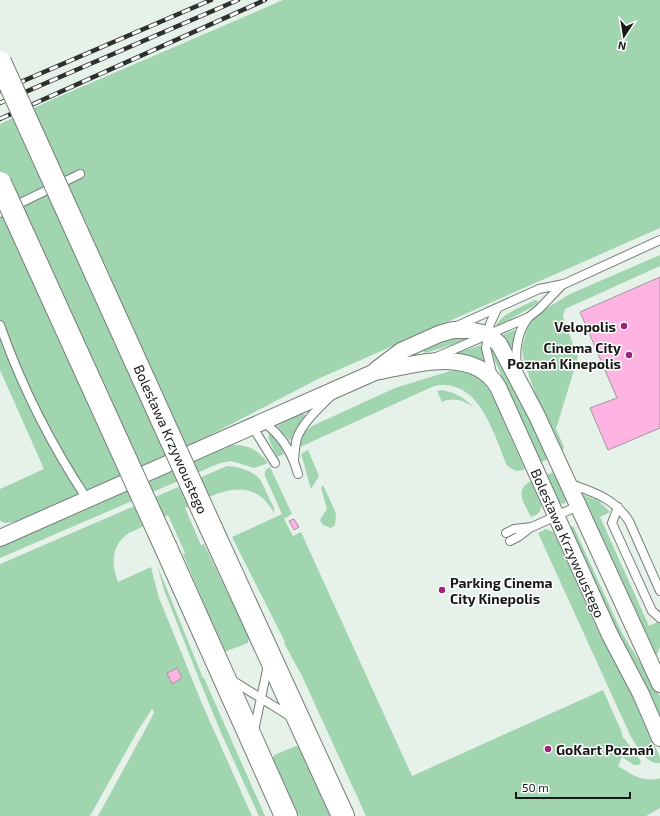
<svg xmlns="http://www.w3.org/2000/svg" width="660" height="816" viewBox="0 0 660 816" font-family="'Exo 2',sans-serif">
  <rect width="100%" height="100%" fill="#e6f1e9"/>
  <path fill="#a1d5b0" d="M283,0H660V228L320,378L210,435L16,522L5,523L0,521V489L44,469L0,370V124L49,101Z
    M660,255V266L565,309L563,316L564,320L578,357L556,429L564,447L562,453L548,430L524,362L522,348L527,328L530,322L539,313L570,294Z
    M535,300L538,301L537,304L498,326L496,325C504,312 522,307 535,300Z
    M514,330L516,331L513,345V356L501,336Z
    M459,336L475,337L426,353L423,352L424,350Z
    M490,344L499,351L548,459L541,462L494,359Z
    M481,345L485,360L484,361L471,356L459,353L460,352Z
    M450,371C470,370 481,376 491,393L525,469C518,472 513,471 507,465C493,433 479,377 434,386L300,447C301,438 304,432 312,426L395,388Z
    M442,390C456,393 464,397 474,408C464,400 453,397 442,402L437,391Z
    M302,413L305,415L304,418L293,439L289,440L277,426Z
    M269,434H271C278,439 281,446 284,454L277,457L268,438Z
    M233,445C249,445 258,450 268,463L254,468L231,461L220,463L0,558V547L224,447Z
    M308,450L319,476L311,489L301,454Z
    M227,466C238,466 252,471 260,479L274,508V513C252,472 215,494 185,508L201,545L204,544L249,637L248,643L224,652L183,554L185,553L168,515L129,533C111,545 111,563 118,582L151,567L159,598L203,706L252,816H98L151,719L154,712L152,709L137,732L90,816H0V564Z
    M270,467L292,514L284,519L293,536L301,532L412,776L603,690L621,730L623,738H624L641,761L639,765H634L622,757L618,766C632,775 644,783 660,778V808L646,816H366L302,676L284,643L285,642L232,537L282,514L265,476C264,471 266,469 270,467Z
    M554,472L566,499V501L564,504L558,502L546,475Z
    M531,481L541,504C542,511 538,515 531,517C525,505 513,490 531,481Z
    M323,485L336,513L335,525L331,528L323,525L320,520L327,509L321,488Z
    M581,494L599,501L610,512L600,517L649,626L659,621L660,623V647L655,660Z
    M571,526L574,527L575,530L622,633L657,690L660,697V716L649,691L615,628L571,530Z
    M546,529L553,532L555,535L599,633L634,698L660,757V763C648,766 637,746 631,737L538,533Z
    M157,565L203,678H204L265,816H259L222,735L199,679L164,590Z
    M296,746L299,747L330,816H299L273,759L274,755Z"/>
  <path fill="#feb4e2" stroke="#a1959c" d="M660,277V428L608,450L590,408L617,398L580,312Z
    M294,519L299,527L294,530L289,521Z
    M177,668L182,678L172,684L167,673Z"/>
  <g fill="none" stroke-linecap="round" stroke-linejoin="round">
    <defs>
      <path id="lane" d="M0,213L80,174
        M0,325C22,388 50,443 87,499
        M457,326L539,289L564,284L660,240
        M434,358L529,317L539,309L563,284
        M518,371C514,353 517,332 528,318
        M493,377L486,348L490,324L497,309
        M263,422C282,435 292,452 298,474
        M252,426L275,463
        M294,460C295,452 295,445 297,438C303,422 319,408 330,397
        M568,483C593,492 614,498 629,521L660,591
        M618,507L612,523L652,611L660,618
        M506,533L514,529L532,527L578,506
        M510,541L518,537L531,527
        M230,679L293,718
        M254,731L268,665"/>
      <path id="street" d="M376,370L401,351L439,334L453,330H469L483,333L488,334L499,344L537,416L660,684
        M0,538L375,372C412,365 474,345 498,387L610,635L641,694L660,738"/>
      <path id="secondary" d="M211,528L343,816
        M166,548L286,816"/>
    </defs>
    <use href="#lane" stroke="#737d75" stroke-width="10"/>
    <use href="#street" stroke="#737d75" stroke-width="18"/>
    <use href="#secondary" stroke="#737d75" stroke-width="24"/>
    <use href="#lane" stroke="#fff" stroke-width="8"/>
    <use href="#street" stroke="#fff" stroke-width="16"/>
    <use href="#secondary" stroke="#fff" stroke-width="22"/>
    <defs>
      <path id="rail" d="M0,91L211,0
        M0,103L238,0
        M0,119L265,0"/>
    </defs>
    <use href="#rail" stroke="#2c312e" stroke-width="4.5"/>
    <use href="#rail" stroke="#fff" stroke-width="3" stroke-dasharray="9" stroke-linecap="butt"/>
    <defs>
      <path id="secondary-bridge" d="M0,62L211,528
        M0,183L166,548"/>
    </defs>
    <use href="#secondary-bridge" stroke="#737d75" stroke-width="24" stroke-linecap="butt"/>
    <use href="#secondary-bridge" stroke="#fff" stroke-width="22"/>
  </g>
  <g fill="#9c227b" stroke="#fff" stroke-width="1.5">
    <circle cx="624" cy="326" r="4"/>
    <circle cx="629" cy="355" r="4"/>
    <circle cx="442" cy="590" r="4"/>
    <circle cx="548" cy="749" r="4"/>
  </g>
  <g text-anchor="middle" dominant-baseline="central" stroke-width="3" stroke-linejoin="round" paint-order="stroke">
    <g font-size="14" font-weight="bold" fill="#171b18" stroke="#fff" text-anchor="end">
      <text x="616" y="326">Velopolis</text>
      <text x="621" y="347">Cinema City<tspan x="621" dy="16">Poznań Kinepolis</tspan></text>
      <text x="450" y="582" text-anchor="start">Parking Cinema<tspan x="450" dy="16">City Kinepolis</tspan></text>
      <text x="556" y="749" text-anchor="start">GoKart Poznań</text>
    </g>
    <g font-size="14" fill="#171b18" stroke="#fff">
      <text transform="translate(171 439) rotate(66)">Bolesława Krzywoustego</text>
      <text transform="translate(568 543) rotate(66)">Bolesława Krzywoustego</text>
    </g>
  </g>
  <g transform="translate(624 36) rotate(192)" stroke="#ffffff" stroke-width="3" paint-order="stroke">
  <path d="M0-3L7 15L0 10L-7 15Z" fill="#171b18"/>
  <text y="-6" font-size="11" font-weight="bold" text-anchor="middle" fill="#171b18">N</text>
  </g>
  <path d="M516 792v6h114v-6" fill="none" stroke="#171b18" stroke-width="2"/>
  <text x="522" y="792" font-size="12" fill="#171b18" stroke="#ffffff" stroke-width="3" paint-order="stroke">50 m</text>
</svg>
